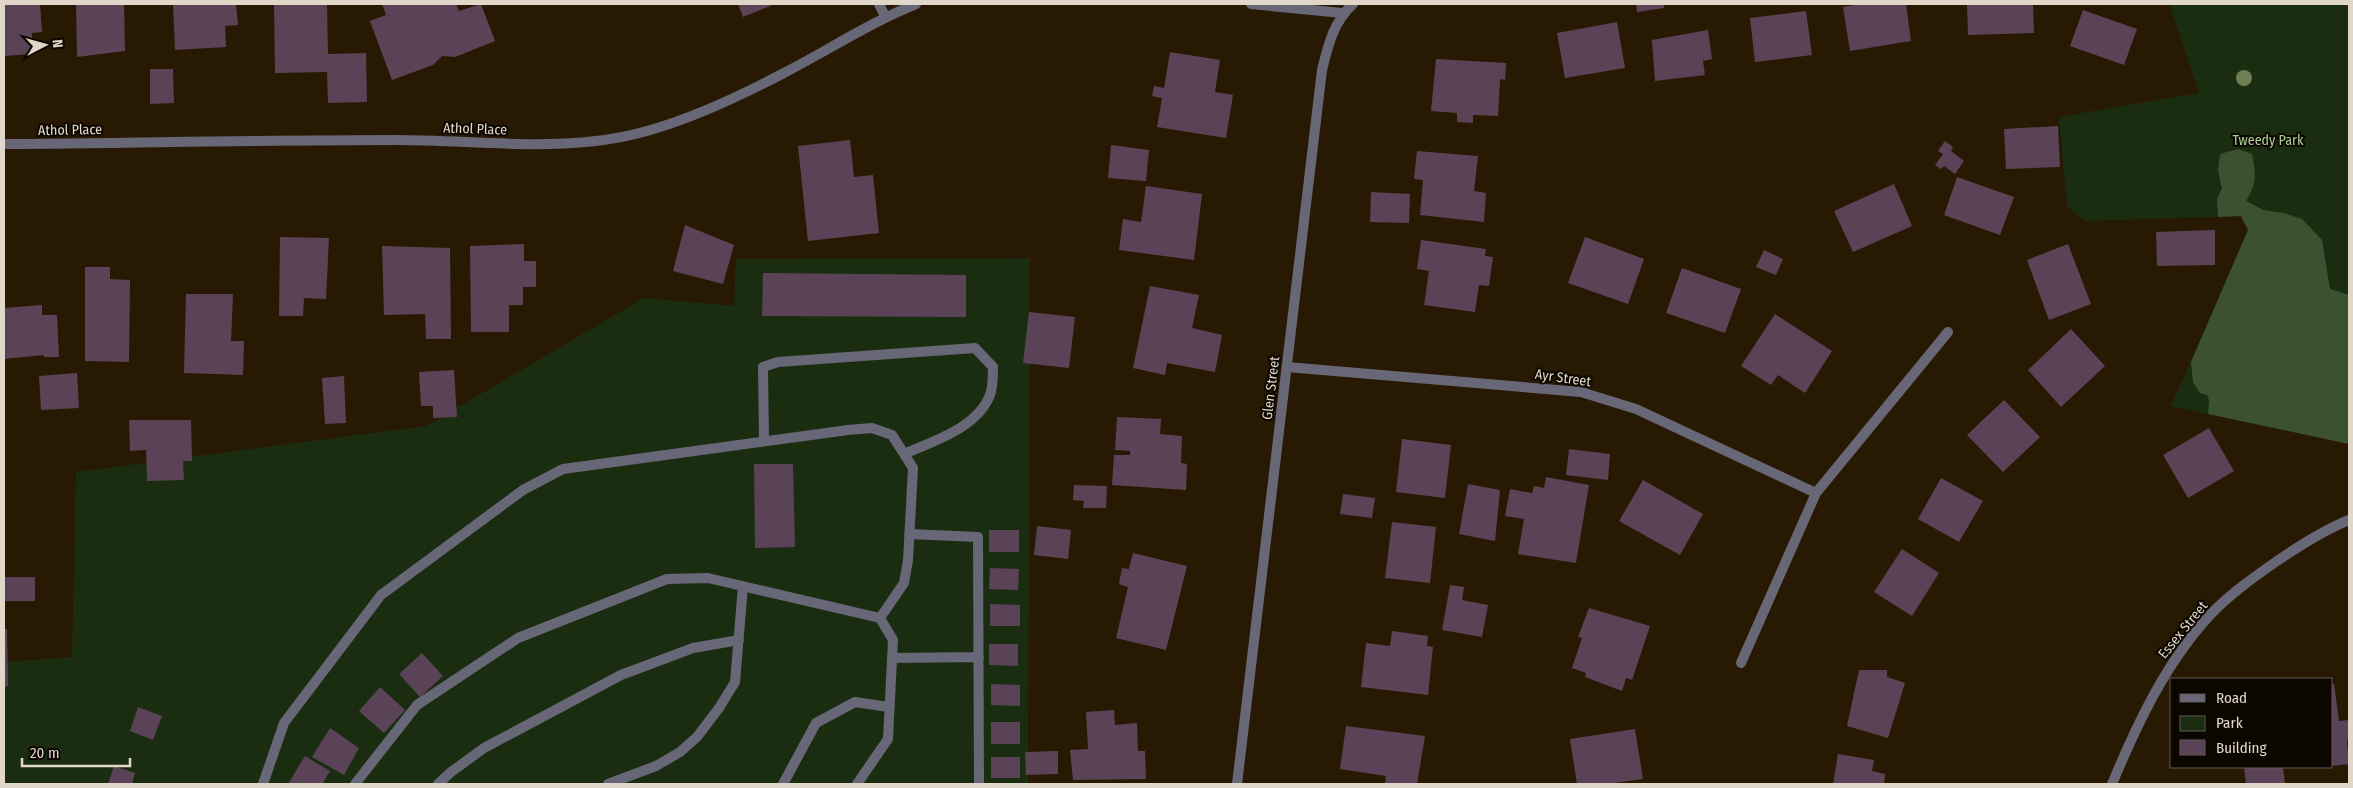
<svg xmlns="http://www.w3.org/2000/svg" width="2353" height="788" viewBox="0 0 2353 788" font-family="'Fira Sans Condensed',sans-serif">
  <rect width="100%" height="100%" fill="#281a02"/>
  <path fill="#1b2d10" d="M2169,4H2349V444L2171,406L2248,230L2241,216L2085,221L2067,206L2059,117L2199,93Z
    M1030,258L1028,784H4V662L72,657L76,472L426,426L644,298L734,306L736,259Z"/>
  <path fill="#3c5130" d="M2238,149L2252,154C2256,172 2257,185 2246,201L2263,210L2284,213L2302,219L2322,240L2330,289L2349,295V444L2208,414L2209,400L2207,395L2200,393L2193,382L2191,362L2248,230L2241,216L2218,217L2217,199L2222,188L2218,171L2220,154Z"/>
  <path fill="#5b4357" d="M4,4H40L42,32L32,33L33,54L4,56Z
    M76,4H124L125,51L77,57Z
    M173,4H236L238,25L225,26L226,47L175,50Z
    M274,4H327L328,54L366,53L367,102L328,103L327,72L275,73Z
    M382,4H456L459,11L481,4L495,41L455,57L442,56L433,65L392,80L370,21L386,15Z
    M738,4H775L743,17Z
    M1636,4H1664V8L1637,12Z
    M1862,4H1906L1911,41L1850,51L1843,7Z
    M1967,4H2033L2034,33L1968,35Z
    M2083,10L2137,29L2124,65L2070,46Z
    M1806,11L1812,55L1755,62L1750,18Z
    M1617,22L1625,68L1565,78L1557,33Z
    M1708,30L1712,59L1703,61L1705,75L1655,81L1652,40Z
    M1170,52L1220,60L1215,92L1233,95L1226,138L1157,127L1162,98L1152,96L1154,86L1164,88Z
    M1436,59L1506,63L1505,80L1500,79L1498,116L1473,115V123L1457,122V113L1431,111Z
    M150,69H173L174,103L150,104Z
    M2058,126L2060,167L2006,169L2004,129Z
    M850,140L854,177L873,175L879,233L808,241L798,146Z
    M1945,141L1953,147L1951,151L1964,161L1955,174L1944,166L1941,169L1935,165L1943,154L1938,151Z
    M1111,145L1149,150L1146,181L1108,178Z
    M1417,151L1478,156L1474,191L1486,193L1484,222L1420,215L1423,180L1414,179Z
    M1957,177L2014,197L2000,235L1944,215Z
    M1894,184L1912,226L1853,252L1834,211Z
    M1146,186L1202,194L1194,260L1119,250L1123,219L1141,222Z
    M1371,192L1410,194L1409,223L1370,222Z
    M685,225L734,245L723,284L673,271Z
    M2215,230V265L2157,266L2156,232Z
    M280,237L329,238L326,299L304,298L303,316H279Z
    M1585,237L1644,259L1628,304L1568,283Z
    M1421,240L1486,249L1485,256L1493,257L1489,286L1479,285L1475,312L1424,305L1429,271L1417,269Z
    M524,244V261H536V287H523V305H509V332H471L470,246Z
    M2068,244L2091,304L2049,320L2027,260Z
    M382,246L450,248L451,339H426L425,314L384,315Z
    M1764,250L1783,259L1776,275L1756,267Z
    M85,267H110V279L130,280L129,362L85,361Z
    M1682,268L1741,289L1725,333L1666,313Z
    M763,273L966,275V317L762,316Z
    M1150,286L1199,295L1192,328L1222,335L1215,372L1167,363L1165,375L1133,368Z
    M186,294H233L231,341H244L243,375L184,373Z
    M42,305V315H57L59,357H44L43,355L4,359V308Z
    M1029,312L1075,317L1069,368L1023,363Z
    M1775,314L1832,351L1805,393L1778,375L1771,385L1741,366Z
    M2071,329L2105,366L2061,407L2028,370Z
    M454,370L457,417L433,418V406H421L419,372Z
    M77,373L79,408L41,410L39,376Z
    M344,376L346,423L325,424L322,378Z
    M2004,400L2040,437L2003,472L1967,435Z
    M1117,417L1161,419L1160,434L1182,436L1181,463L1187,464L1186,490L1112,485L1114,455H1130V451L1115,450Z
    M129,420H191L192,461H183L184,480L147,481L146,450L130,451Z
    M2209,428L2234,471L2188,498L2163,455Z
    M1402,439L1451,445L1445,498L1396,492Z
    M1569,449L1610,454L1608,480L1566,475Z
    M754,464H793L795,547L755,548Z
    M1546,477L1589,485L1576,563L1518,554L1524,519L1505,516L1510,489L1532,493L1534,486L1544,488Z
    M1941,478L1983,501L1959,542L1918,519Z
    M1643,480L1703,514L1680,555L1619,521Z
    M1468,484L1500,490L1495,541L1459,534Z
    M1074,485L1107,486L1106,508H1083L1084,501L1073,500Z
    M1343,494L1375,498L1372,518L1340,514Z
    M1392,522L1436,527L1430,583L1385,578Z
    M1037,526L1071,530L1068,559L1034,555Z
    M989,530H1019V552H989Z
    M1902,549L1939,573L1912,616L1874,592Z
    M1133,553L1187,566L1166,650L1116,638L1128,587L1119,584L1122,568L1129,569Z
    M990,568L1019,569L1018,590L989,589Z
    M4,577H35V601H4Z
    M1450,585L1464,587L1462,600L1488,605L1482,637L1442,630Z
    M990,604L1020,605V626H990Z
    M1589,608L1650,626L1632,680L1626,678L1622,691L1585,677L1586,673L1572,668L1582,638L1578,637Z
    M4,629H7L8,686L4,687Z
    M1392,631L1428,636L1427,646L1433,647L1428,695L1361,687L1366,643L1390,646Z
    M989,644H1018V666L989,665Z
    M422,653L443,676L420,697L399,674Z
    M1859,670H1887V677L1905,683L1888,738L1847,726Z
    M991,684L1020,685V706L991,705Z
    M2332,684H2334L2339,721L2349,720V741H2347L2349,764L2332,766Z
    M380,687L405,710L384,733L359,711Z
    M138,707L162,716L153,740L130,731Z
    M1114,710L1115,725L1137,723L1138,751H1145L1146,779L1073,780L1070,750L1088,749L1086,712Z
    M991,722H1020V744H991Z
    M1346,726L1425,736L1417,784H1385L1386,776L1340,769Z
    M330,728L359,748L344,775L312,757Z
    M1635,729L1643,779L1607,784H1577L1570,739Z
    M1058,751V774L1026,775L1025,752Z
    M1838,754L1874,760L1872,771L1885,774L1884,784H1833Z
    M305,756L330,771L322,784H288Z
    M991,757H1020V778H991Z
    M114,766L135,773L132,784H108Z
    M2244,767H2283L2285,784H2246Z"/>
  <g fill="none" stroke-linecap="round" stroke-linejoin="round">
    <path stroke="#686778" stroke-width="10" d="M764,441L763,367L778,362L975,348L993,367C993,376 993,387 990,395C977,428 934,441 904,454
      M909,534L978,537L979,784
      M892,658L979,657
      M263,784L284,723L381,595L523,490L563,469L848,430L872,428L892,435L913,468L908,560L904,583L880,618
      M355,784L417,705L518,638L667,579L708,578L880,618L893,640L888,739L857,784
      M438,784L451,772L484,748L621,675L693,648L739,640
      M608,784L656,766L680,752L697,737L719,708L735,682L743,586
      M783,784L816,723L855,702L889,707"/>
    <path stroke="#686778" stroke-width="10" d="M879,4L885,16
      M1251,4L1342,13
      M4,144C135,143 266,140 397,140C480,140 566,154 647,131C690,119 742,95 782,74C827,51 869,23 916,4
      M1287,367L1581,392L1636,409L1816,493L1741,663
      M1816,493L1948,332
      M1237,784L1322,70C1328,45 1334,21 1353,4
      M2112,784C2137,724 2166,662 2211,614C2230,594 2254,577 2277,561C2299,546 2324,530 2349,520"/>
  </g>
  <circle fill="#707e53" cx="2244" cy="78" r="8"/>
  <g text-anchor="middle" dominant-baseline="central" stroke-width="4" stroke-linejoin="round" paint-order="stroke">
    <g font-size="14" fill="#e0d7c9" stroke="#0c0601">
      <text transform="translate(475 129) rotate(2)">Athol Place</text>
      <text transform="translate(70 130) rotate(-1)">Athol Place</text>
      <text transform="translate(1563 378) rotate(8)">Ayr Street</text>
      <text transform="translate(1271 388) rotate(-83)">Glen Street</text>
      <text transform="translate(2183 630) rotate(-51)">Essex Street</text>
    </g>
    <g font-size="14" fill="#aad095" stroke="#0c0601">
      <text x="2268" y="140">Tweedy Park</text>
    </g>
  </g>
  <rect width="2353" height="788" fill="none" stroke="#e0d7c9" stroke-width="10"/>
  <rect x="2170" y="678" width="162" height="90" fill="#0c0601" stroke="#615a51"/>
  <rect x="2180" y="694" width="25" height="8" fill="#686778" stroke="#615a51"/>
  <text x="2216" y="703" font-size="15" fill="#e0d7c9">Road</text>
  <rect x="2180" y="716" width="25" height="15" fill="#1b2d10" stroke="#615a51"/>
  <text x="2216" y="728" font-size="15" fill="#e0d7c9">Park</text>
  <rect x="2180" y="740" width="25" height="15" fill="#5b4357" stroke="#615a51"/>
  <text x="2216" y="753" font-size="15" fill="#e0d7c9">Building</text>
  <g transform="translate(45 45) rotate(84)" stroke="#0c0601" stroke-width="4" paint-order="stroke">
  <path d="M0-4L9 19L0 12L-9 19Z" fill="#e0d7c9"/>
  <text y="-8" font-size="14" font-weight="bold" text-anchor="middle" fill="#e0d7c9">N</text>
  </g>
  <path d="M22 758v8h108v-8" fill="none" stroke="#e0d7c9" stroke-width="2.5"/>
  <text x="30" y="758" font-size="15" fill="#e0d7c9" stroke="#0c0601" stroke-width="4" paint-order="stroke">20 m</text>
</svg>
